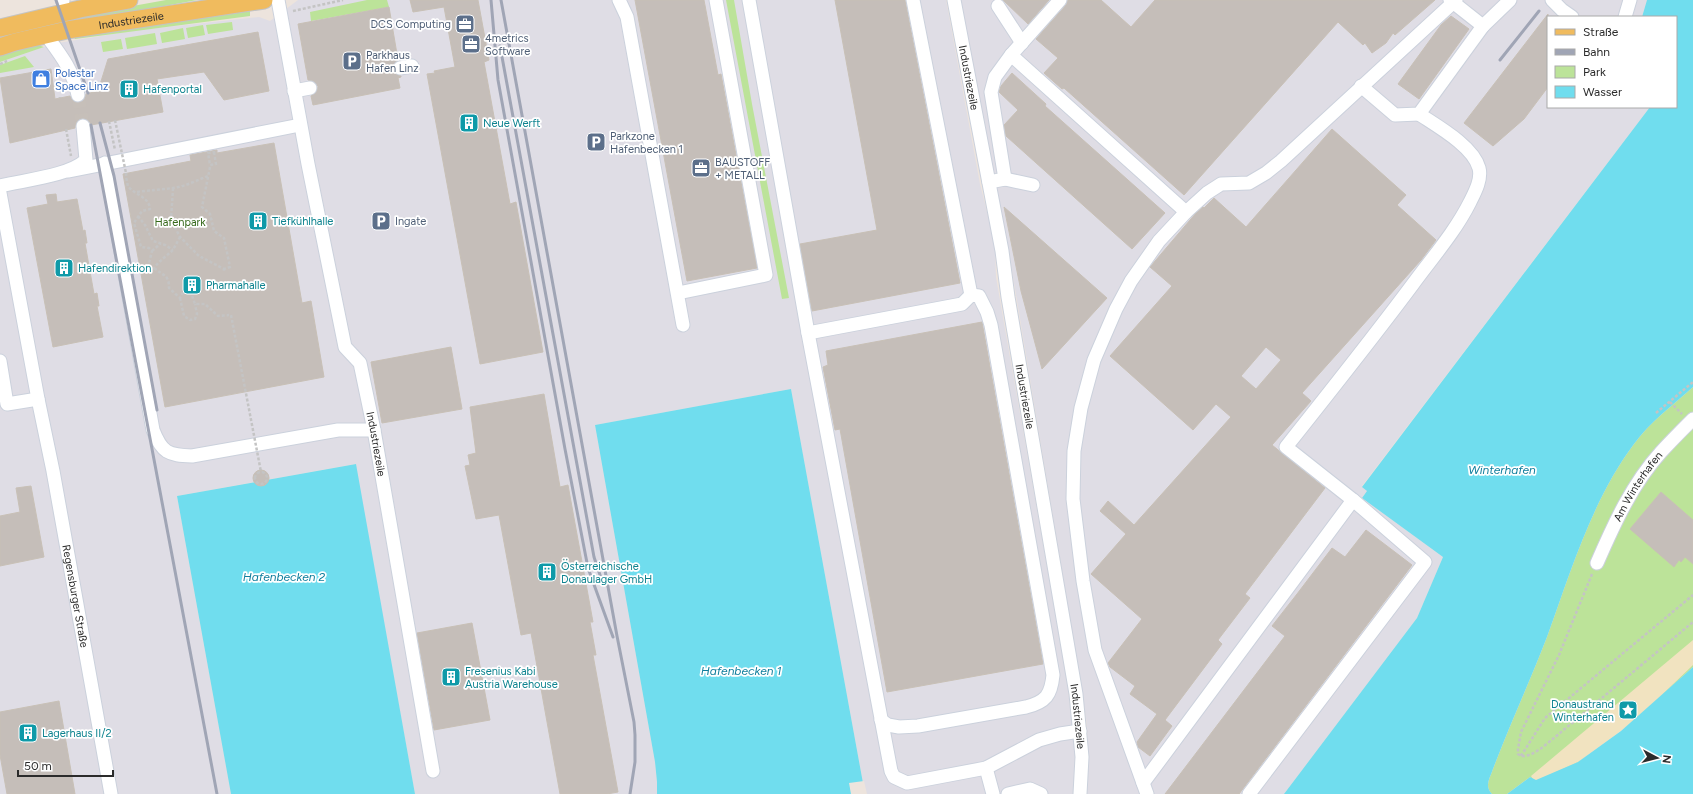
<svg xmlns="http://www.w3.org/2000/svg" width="1693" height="794" viewBox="0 0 1693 794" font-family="Figtree,sans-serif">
  <rect width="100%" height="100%" fill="#ede4dd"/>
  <path fill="#dfdde5" d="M298,0H946L980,184L991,228L995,248L996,277L1004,323L1067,680L1075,751L1074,794H865L791,389L595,425L655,762L657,782V794H415L355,464L177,496L231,794H0V62L52,44L131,31L259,17L270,21Z
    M960,0H1647L1642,17H1548V107H1650L1362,486L1367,491L1362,498L1443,557L1417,618L1284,794H1086L1088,754L1087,725L1081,684L1006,235L989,165Z"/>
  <path fill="#bce399" d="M166,0H197L73,23L69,20L72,17Z
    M367,0H387L389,7L311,21L310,12Z
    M726,0H734L752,104L789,298L782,299Z
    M250,11V16L75,39L73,35Z
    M232,22L233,30L208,34L206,25Z
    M203,25L205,35L188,38L186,28Z
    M183,28L185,39L162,43L160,33Z
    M155,33L157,44L127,49L125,38Z
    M121,39L123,49L103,52L101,42Z
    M32,43L44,47L0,62V54Z
    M25,56L34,67L0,73V65Z
    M1693,387V667L1663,694L1578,762L1536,781L1530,777L1507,794H1492C1484,786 1490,778 1493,769C1510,724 1530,681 1547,637C1571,571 1592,500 1634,444C1650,422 1673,405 1693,387Z"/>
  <path fill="#f1e3c0" d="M1693,640V665L1640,716L1614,736L1578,762L1539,780L1534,781L1531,776Z"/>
  <path fill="#70ddee" d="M1647,0H1693V387C1673,405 1650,422 1634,444C1592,500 1571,571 1547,637C1530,681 1510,724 1493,769C1490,778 1484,786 1492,794H1284L1417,618L1443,557L1362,498L1367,491L1362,487L1650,107H1676V17H1642Z
    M791,389L865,794H657V782L655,762L595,425Z
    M356,464L415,794H231L177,496Z
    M1693,667V794H1507L1530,777L1536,780L1578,762L1621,731Z"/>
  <path fill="#ede4dd" d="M864,781L867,794H851L849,783Z"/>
  <path fill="#c5beb9" stroke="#c8c0b6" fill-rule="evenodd" d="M410,0H478L489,60L484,62L506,182L510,204L516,202L543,352L480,364L427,74L435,73L434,71L455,67L444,7L413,12Z
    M635,0H704L718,75L721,74L757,268L687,281Z
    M835,0H905L960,283L812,311L800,244L877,230Z
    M1003,0H1049L1028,24Z
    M1068,0H1101L1131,27L1155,0H1435L1395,35L1393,33L1386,43L1372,53L1365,43L1363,45L1338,22L1184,195L1064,88L1062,89L1044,73L1058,58L1036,39L1066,5Z
    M389,7L398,60L393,65L392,69L394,73L401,76V77L398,78L400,88L313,105L311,96L317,91L318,86L313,81L308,80L298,24Z
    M1548,14V87L1524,119L1493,146L1464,123Z
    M1451,16L1469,29L1419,99L1398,84L1441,25Z
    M258,32L269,91L224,100L204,72L157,79L163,112L91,125L87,119L82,118L76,122L75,128L10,143L0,78L51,69L55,99L70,96L73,101L80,103L84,100L86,94L98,91L108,59Z
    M1012,73L1046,104L1045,106L1165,213L1132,249L1006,136L1004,125L1018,110L999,92L1001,86Z
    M1332,129L1406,195L1397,205L1436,240L1421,260L1302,393L1311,401L1272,445L1325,488L1245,594L1250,598L1218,640L1222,644L1165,720L1172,726L1150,756L1138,747L1137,742L1157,714L1130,694L1135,686L1110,667L1108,663L1142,619L1091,574L1126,534L1100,511L1108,501L1134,525L1231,417L1216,404L1193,430L1110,356L1172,286L1150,267L1196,213L1203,207L1204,208L1214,198L1246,227ZM1266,347L1281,360L1256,389L1241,376Z
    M274,143L302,303L311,301L324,377L165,407L123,174L191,161L190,155L217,150V153Z
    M56,194L57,202L77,199L83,231L85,230L87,243H85L94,294L97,293L99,306H97L103,337L53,347L27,208L48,204L46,195Z
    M1004,207L1107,298L1042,369L1021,291Z
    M982,322L1043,664L887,692L840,429L835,430L823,367L828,365L826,351Z
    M451,347L462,409L382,423L371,362Z
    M544,394L560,487L568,485L593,622H590L596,655H593L618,792L607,794H560L531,633L521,635L499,515L476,519L465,466L470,465L468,455L476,453L470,407Z
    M253 478a8 8 0 1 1 16 0a8 8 0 1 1-16 0Z
    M31,486L44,557L0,566V516L20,512L16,488Z
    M1661,492L1693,520V564L1685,557L1681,562L1679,560L1674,567L1630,529Z
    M1366,530L1412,565L1242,790L1239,794H1165L1285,636L1272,626L1297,594L1332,548L1345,557Z
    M472,623L490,720L434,730L417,633Z
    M59,701L75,794H7L0,755V712Z"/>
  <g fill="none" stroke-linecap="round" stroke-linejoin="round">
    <path stroke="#c6bfb9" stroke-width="13" stroke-dasharray="13 6" stroke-linecap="butt" d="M78,95L83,126"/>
    <defs>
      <g id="minor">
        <path d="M62,0L63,1"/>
        <path id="s1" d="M278,0L308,164L345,347L360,363L374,430L433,771"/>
        <path d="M619,0L627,17L683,325"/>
        <path d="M749,0L808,333L891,771L894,777L907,783L986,768L1039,740L1060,734L1080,731"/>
        <path d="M913,0L971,295"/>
        <path id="s2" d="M954,0L1002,251L1008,297L1076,694L1082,757L1080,794"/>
        <path d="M1450,0L1483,26"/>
        <path d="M1552,0L1562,10L1572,17"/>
        <path d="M998,6L1022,43"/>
        <path d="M1625,17L1630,0"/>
        <path d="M46,35C60,54 73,70 78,95"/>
        <path d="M1011,55L1060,0"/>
        <path d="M400,68L412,66"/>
        <path d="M1361,86L1395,115L1419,114L1483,26L1510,0"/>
        <path d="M294,91L310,88"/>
        <path d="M105,163L153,430C162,453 168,455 192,456L338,430H374"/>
        <path d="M69,171L300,125"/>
        <path d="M1005,179L1033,185"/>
        <path d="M989,182L1005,179L991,92L995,77L1011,55L1186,212"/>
        <path d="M0,186C24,180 69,176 86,160L83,126"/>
        <path id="s3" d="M0,193L38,399L53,471L111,794"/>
        <path d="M678,293L766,275L716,0"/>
        <path d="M808,333L962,304L971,295"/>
        <path d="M0,361L7,404L38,399"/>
        <path id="s4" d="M1597,563C1614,524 1632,484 1661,452C1671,441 1682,430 1693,419"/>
        <path d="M881,720L888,725L899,727L918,726L1026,707C1046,702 1051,695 1053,675L991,325L987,312L979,296L971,295"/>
        <path d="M986,768L993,794"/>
        <path d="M1143,783L1353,500L1286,447C1329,393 1372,339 1413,284C1432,258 1455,232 1470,202C1475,192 1482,179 1479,168C1473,146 1437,126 1419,114"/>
        <path d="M1008,794L1030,789L1041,794"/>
        <path d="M1147,794L1095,650L1083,581L1073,499L1074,451L1081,408L1094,360L1116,309L1131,281L1159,241L1186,212L1207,193L1221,184L1249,183L1266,173L1281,161L1456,0"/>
        <path d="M1249,794L1425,562L1353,500"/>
      </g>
      <g id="major">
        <path d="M0,28L80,9L129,0"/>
        <path id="s5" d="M0,47L15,42L67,30L264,0"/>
      </g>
    </defs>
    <use href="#minor" stroke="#cbd1dc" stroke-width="15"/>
    <use href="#major" stroke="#c4c4c4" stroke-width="19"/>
    <path stroke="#c4c4c4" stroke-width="2.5" stroke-dasharray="3 2" stroke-linecap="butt" d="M293,11L343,0
      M0,64L7,61
      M60,97V98
      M109,121L115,150
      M66,129L71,156
      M214,152L216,164L210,165L208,153Z
      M210,167L202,207L210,214L214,231L224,238L230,267L224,269
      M126,173C126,177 127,183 128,186C134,195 149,196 150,209L142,211L134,223L141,247L149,248L152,251L148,267L152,271L158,263L173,250L180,237
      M173,188L171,220L180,237L199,256L224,269V271
      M137,192C149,190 161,190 172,188C185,187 197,180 208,176
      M138,216L145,225L153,241L165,245L173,250
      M152,251L160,244
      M154,268C164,276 169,275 169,288L180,298L186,287L191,293L195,304H205L218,316L229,315
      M180,298L184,316L190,320L195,319L197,314L195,304
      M1670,402L1682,414
      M1656,413L1693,382
      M255 478a6 6 0 1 1 12 0a6 6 0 1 1-12 0Z
      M1592,574L1559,655L1521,732L1518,749V754L1521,756C1533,757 1545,745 1554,738L1693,622
      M1521,756L1545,718L1693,595"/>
    <use href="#minor" stroke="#fff" stroke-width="13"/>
    <use href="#major" stroke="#f0bb5e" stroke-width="17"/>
    <path stroke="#a0a5b5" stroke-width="3" d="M56,0L88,93
      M491,0L498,80L565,449L588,568L613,637
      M501,0L617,636L634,722L635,735V762L630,794
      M500,46L594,557L603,584
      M1500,60L1539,11
      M100,123L114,176L157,410
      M91,125L217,794"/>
    <path stroke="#c4c4c4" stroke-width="2.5" stroke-dasharray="3 2" stroke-linecap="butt" d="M115,120L126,173
      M231,315L261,472"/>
  </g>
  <defs>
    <symbol id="office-square" viewBox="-11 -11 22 22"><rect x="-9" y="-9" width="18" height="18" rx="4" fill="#5c6f8a" stroke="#fff"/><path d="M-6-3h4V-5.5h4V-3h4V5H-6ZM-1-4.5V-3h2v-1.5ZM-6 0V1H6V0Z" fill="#fff"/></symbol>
    <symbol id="parking-square" viewBox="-11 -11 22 22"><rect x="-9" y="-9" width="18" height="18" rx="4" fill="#5c6f8a" stroke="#fff"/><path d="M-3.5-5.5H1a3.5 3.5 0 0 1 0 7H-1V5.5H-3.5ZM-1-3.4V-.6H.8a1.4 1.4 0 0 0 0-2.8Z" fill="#fff"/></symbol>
    <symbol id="shop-square" viewBox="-11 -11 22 22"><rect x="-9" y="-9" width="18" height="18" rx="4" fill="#3f7fe0" stroke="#fff"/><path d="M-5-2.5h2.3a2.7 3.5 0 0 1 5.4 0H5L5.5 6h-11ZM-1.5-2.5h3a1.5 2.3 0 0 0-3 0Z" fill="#fff"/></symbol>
    <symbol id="building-square" viewBox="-11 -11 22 22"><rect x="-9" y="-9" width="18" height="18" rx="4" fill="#0f9aa8" stroke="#fff"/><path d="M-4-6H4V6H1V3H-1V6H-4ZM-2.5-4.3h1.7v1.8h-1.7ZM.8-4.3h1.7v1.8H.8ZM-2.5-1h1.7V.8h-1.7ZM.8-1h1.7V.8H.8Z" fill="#fff"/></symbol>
    <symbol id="sight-square" viewBox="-11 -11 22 22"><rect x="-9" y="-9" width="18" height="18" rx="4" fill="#0f9aa8" stroke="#fff"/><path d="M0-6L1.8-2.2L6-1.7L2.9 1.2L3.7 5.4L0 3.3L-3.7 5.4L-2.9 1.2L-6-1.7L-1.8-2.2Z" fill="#fff"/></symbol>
  </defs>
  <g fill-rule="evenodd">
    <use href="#office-square" x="454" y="13" width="22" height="22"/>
    <use href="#office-square" x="460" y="33" width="22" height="22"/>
    <use href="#parking-square" x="341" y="50" width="22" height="22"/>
    <use href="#shop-square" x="30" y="68" width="22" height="22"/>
    <use href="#building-square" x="118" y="78" width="22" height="22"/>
    <use href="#building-square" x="458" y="112" width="22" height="22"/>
    <use href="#parking-square" x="585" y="131" width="22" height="22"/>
    <use href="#office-square" x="690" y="157" width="22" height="22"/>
    <use href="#building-square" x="247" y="210" width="22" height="22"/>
    <use href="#parking-square" x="370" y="210" width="22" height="22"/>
    <use href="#building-square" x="53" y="257" width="22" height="22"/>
    <use href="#building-square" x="181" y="274" width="22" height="22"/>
    <use href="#building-square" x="536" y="561" width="22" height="22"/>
    <use href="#building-square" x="440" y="666" width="22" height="22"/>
    <use href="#sight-square" x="1617" y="699" width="22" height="22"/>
    <use href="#building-square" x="17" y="722" width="22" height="22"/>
  </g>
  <g text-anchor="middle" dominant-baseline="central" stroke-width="3.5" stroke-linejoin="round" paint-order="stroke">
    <g font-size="11" fill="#2b2b2b" stroke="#fff">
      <text stroke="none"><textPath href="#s5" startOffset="134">Industriezeile</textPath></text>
      <text stroke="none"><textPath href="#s2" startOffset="79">Industriezeile</textPath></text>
      <text stroke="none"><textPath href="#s2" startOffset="403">Industriezeile</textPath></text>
      <text stroke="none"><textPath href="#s1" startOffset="458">Industriezeile</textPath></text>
      <text stroke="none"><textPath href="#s4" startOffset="87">Am Winterhafen</textPath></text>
      <text stroke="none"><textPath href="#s3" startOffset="410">Regensburger Straße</textPath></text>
      <text stroke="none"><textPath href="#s2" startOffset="727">Industriezeile</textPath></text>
    </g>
    <g font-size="11" fill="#4e5e75" stroke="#fff" text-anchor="start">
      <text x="451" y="24" text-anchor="end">DCS Computing</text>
      <text x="485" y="38">4metrics<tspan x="485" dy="13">Software</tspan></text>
      <text x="366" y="55">Parkhaus<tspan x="366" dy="13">Hafen Linz</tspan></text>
      <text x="610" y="136">Parkzone<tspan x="610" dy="13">Hafenbecken 1</tspan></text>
      <text x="715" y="162">BAUSTOFF<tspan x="715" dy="13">+ METALL</tspan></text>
      <text x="395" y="221">Ingate</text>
    </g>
    <g font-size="11" fill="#366cbe" stroke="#fff" text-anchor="start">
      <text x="55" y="73">Polestar<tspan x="55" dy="13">Space Linz</tspan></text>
    </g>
    <g font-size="11" fill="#0d838f" stroke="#fff" text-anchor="start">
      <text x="143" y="89">Hafenportal</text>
      <text x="483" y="123">Neue Werft</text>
      <text x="272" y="221">Tiefkühlhalle</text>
      <text x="78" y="268">Hafendirektion</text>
      <text x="206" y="285">Pharmahalle</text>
      <text x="561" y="566">Österreichische<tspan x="561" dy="13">Donaulager GmbH</tspan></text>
      <text x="465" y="671">Fresenius Kabi<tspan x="465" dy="13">Austria Warehouse</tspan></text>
      <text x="1614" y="704" text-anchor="end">Donaustrand<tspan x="1614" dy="13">Winterhafen</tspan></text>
      <text x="42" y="733">Lagerhaus II/2</text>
    </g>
    <g font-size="11" fill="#35681a" stroke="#fff">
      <text x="180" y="222">Hafenpark</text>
    </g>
    <g font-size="12" font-style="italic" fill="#0e7d9c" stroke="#fff">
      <text x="1502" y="470">Winterhafen</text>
      <text x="284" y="577">Hafenbecken 2</text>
      <text x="741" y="671">Hafenbecken 1</text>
    </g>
  </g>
  <rect x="1547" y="16" width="130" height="92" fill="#ffffff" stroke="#aaaaaa"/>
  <rect x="1555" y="29" width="20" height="6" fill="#f0bb5e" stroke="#aaaaaa"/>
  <text x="1583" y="36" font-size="12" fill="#2b2b2b">Straße</text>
  <rect x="1555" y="49" width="20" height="6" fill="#a0a5b5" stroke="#aaaaaa"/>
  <text x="1583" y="56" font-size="12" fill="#2b2b2b">Bahn</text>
  <rect x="1555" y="66" width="20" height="12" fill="#bce399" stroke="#aaaaaa"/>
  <text x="1583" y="76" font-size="12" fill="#2b2b2b">Park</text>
  <rect x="1555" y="86" width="20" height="12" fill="#70ddee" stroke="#aaaaaa"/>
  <text x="1583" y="96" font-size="12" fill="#2b2b2b">Wasser</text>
  <g transform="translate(1657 758) rotate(97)" stroke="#ffffff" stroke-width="3" paint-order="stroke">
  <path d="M0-3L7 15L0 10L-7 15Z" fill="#2b2b2b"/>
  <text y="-6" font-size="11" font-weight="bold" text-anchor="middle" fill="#2b2b2b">N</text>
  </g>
  <path d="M18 770v6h95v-6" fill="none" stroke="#2b2b2b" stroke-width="2"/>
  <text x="24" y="770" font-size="12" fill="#2b2b2b" stroke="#ffffff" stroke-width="3" paint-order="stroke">50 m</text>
</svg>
